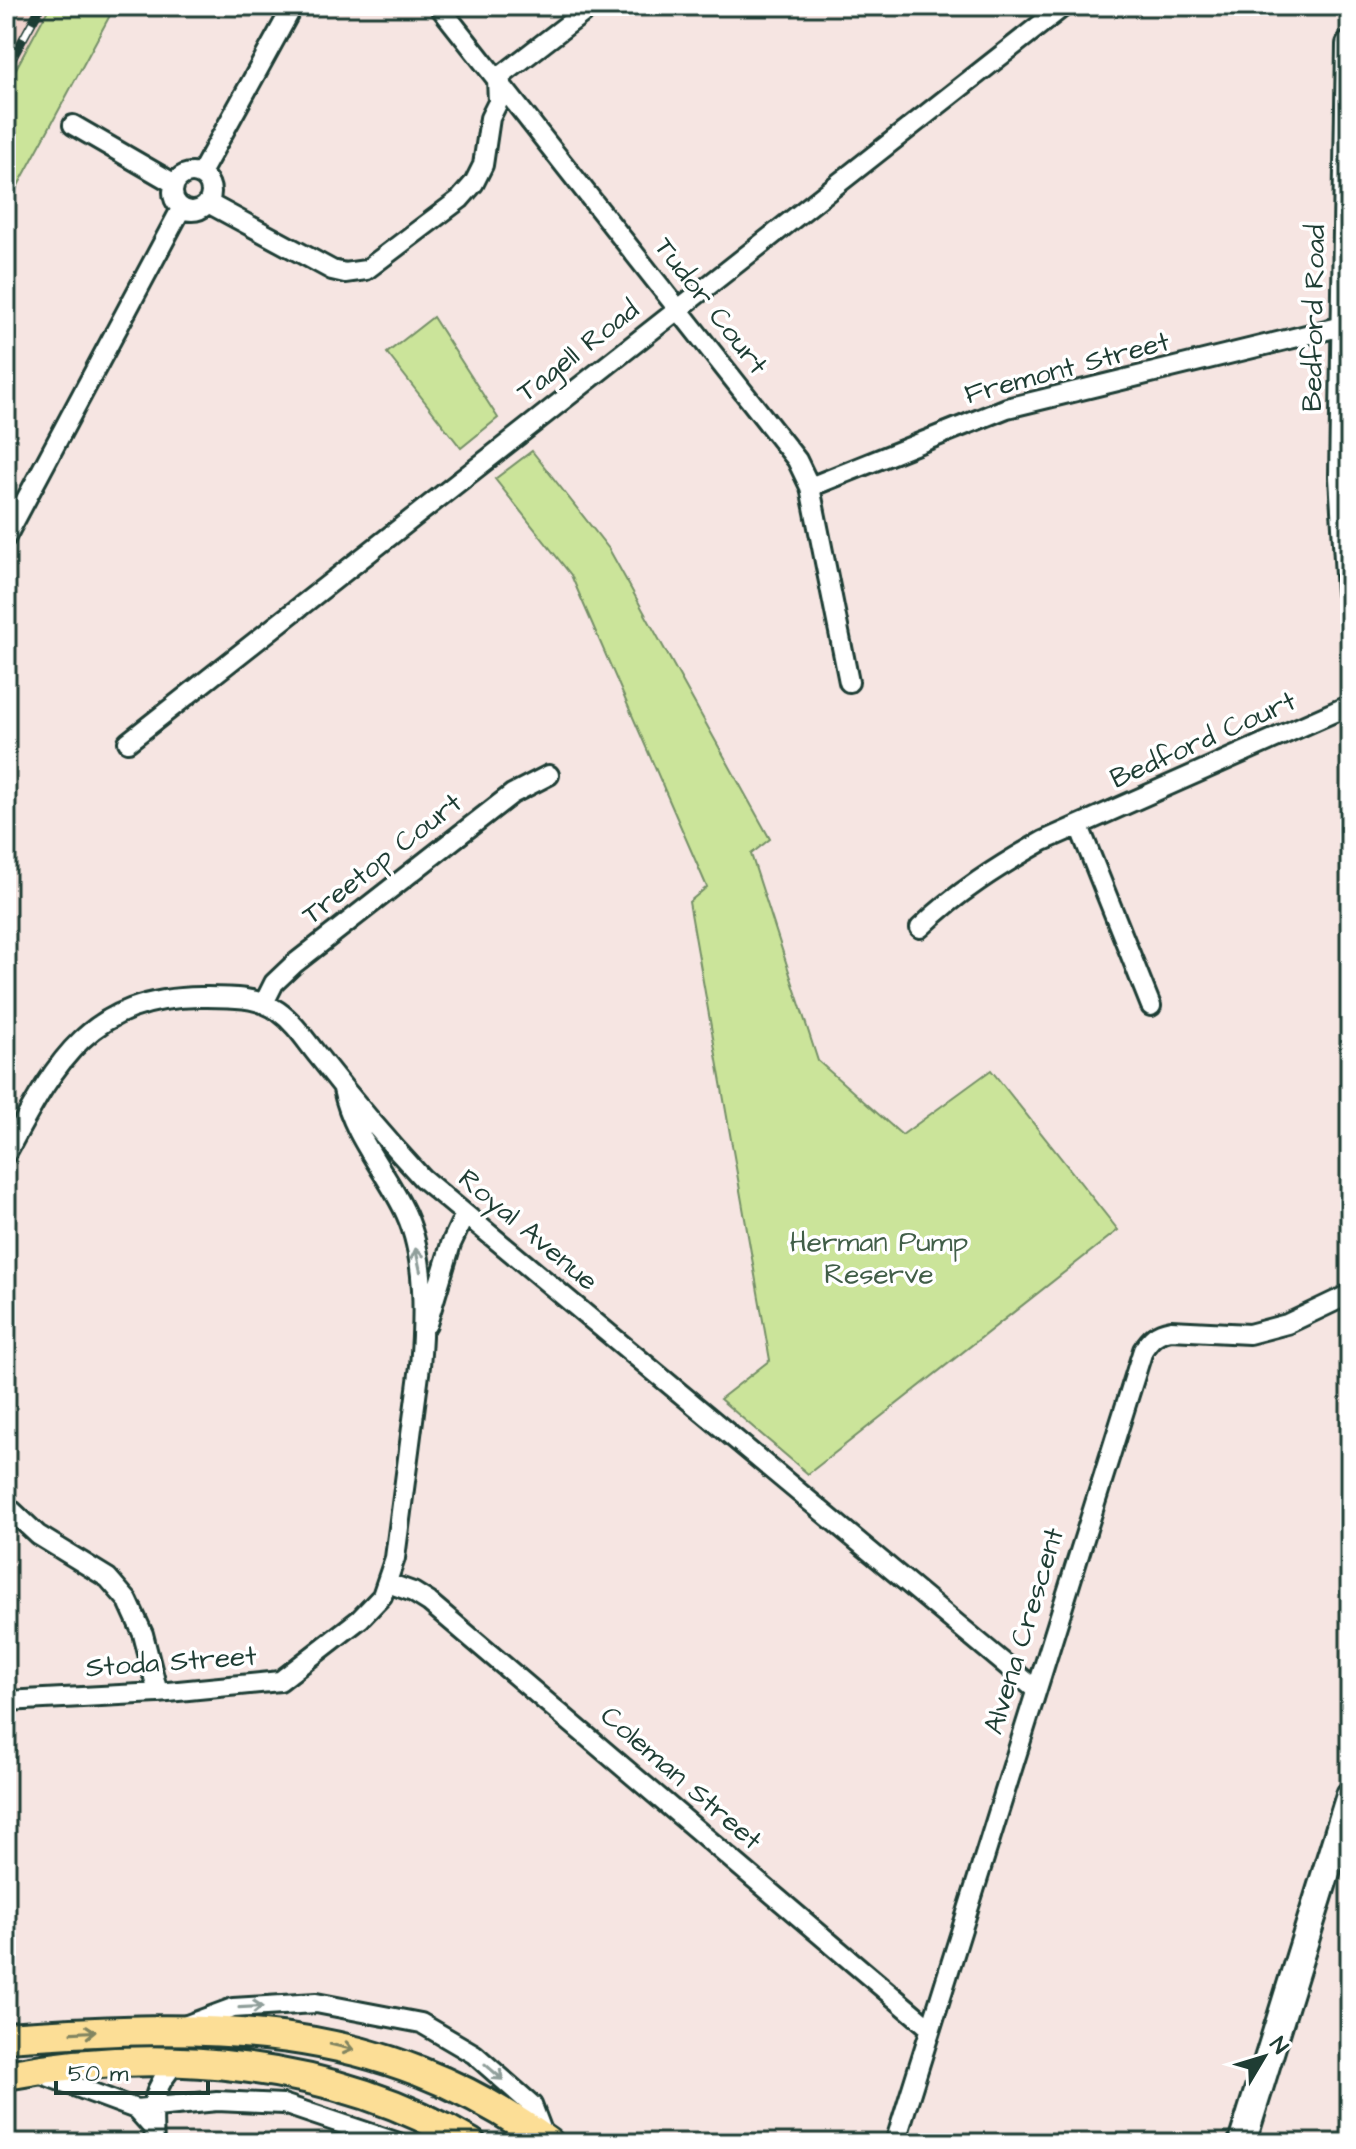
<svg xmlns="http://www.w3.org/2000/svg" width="1356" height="2149" viewBox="0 0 1356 2149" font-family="'Architects Daughter',sans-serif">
  <rect width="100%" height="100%" fill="#f6e5e2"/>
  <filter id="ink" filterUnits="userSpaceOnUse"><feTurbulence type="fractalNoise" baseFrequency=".0125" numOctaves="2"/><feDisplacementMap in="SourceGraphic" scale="16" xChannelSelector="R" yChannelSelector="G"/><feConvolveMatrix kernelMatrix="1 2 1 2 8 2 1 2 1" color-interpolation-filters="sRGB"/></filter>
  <g filter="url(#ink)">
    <path fill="#f0d3cd" d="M11,6H50L6,87V14Z"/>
    <path fill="#cbe49a" stroke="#759067" stroke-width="2" d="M50,6H115L6,208V87Z
      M433,317L498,418L461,448L387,353Z
      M532,451L609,549L770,839L751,854L818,1061L902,1135L991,1070L1118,1230L808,1474L720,1399L770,1360L689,902L707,887L571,575L495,479Z"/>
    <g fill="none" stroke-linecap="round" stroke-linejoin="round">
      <defs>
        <path id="street" d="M439,6L797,460L810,487L849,682
          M73,125L175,184
          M173 192a19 19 0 1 1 38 0a19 19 0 1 1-38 0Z
          M200,175L293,6
          M208,203L332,270L345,273L366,270L460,199L474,183L483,165L490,118L498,102L497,79L592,6
          M810,487L1007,408L1347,325
          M6,537L181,209
          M128,742L1064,6
          M1079,826L1151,1006
          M920,928C956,893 999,866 1043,841L1350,705
          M264,1003L274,983L294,964L512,794L549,775
          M6,1154C55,1064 87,998 201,997C227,997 257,996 278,1011C295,1023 306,1041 319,1057C351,1098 386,1139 422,1178L1035,1689
          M427,1324L451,1244L465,1214
          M6,1505L38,1535L108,1578L128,1601L143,1634L158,1693
          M388,1583L413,1592L429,1602L930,2028
          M6,1701L158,1693L280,1681L360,1619L382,1596L395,1558L420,1366C424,1319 426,1258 406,1214C386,1171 353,1137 343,1089
          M187,2025L233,2008L316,2003L421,2023L474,2054L532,2105L545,2139
          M39,2073L136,2109L153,2128
          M136,2109L217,2101L283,2104L399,2143
          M154,2143C152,2107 150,2089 177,2062
          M895,2143L1143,1350C1151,1338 1156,1333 1171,1330L1249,1334L1287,1324L1350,1294"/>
        <path id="secondary" d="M1350,45L1343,477L1350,592
          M1242,2143L1350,1795"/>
        <path id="primary" d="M6,2037C209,2024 375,2017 549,2143
          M6,2075C161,2046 334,2061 471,2143"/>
      </defs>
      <use href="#street" stroke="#1f3d34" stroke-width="24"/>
      <use href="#secondary" stroke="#1f3d34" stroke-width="32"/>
      <use href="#primary" stroke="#1f3d34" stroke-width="34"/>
      <use href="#street" stroke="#fff" stroke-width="18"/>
      <use href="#secondary" stroke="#fff" stroke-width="26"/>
      <use href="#primary" stroke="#fcde96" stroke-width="28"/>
      <defs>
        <path id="rail" d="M6,70L41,6"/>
      </defs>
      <use href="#rail" stroke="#1f3d34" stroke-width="9"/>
      <use href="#rail" stroke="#fff" stroke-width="6" stroke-dasharray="18" stroke-linecap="butt"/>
    </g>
    <defs><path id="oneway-shaft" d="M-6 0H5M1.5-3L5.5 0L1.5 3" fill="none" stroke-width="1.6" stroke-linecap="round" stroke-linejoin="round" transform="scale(2)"/></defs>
    <g stroke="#8f9e9a">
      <use href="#oneway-shaft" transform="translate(418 1260) rotate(-102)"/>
      <use href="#oneway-shaft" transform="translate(251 2007) rotate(-3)"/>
      <use href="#oneway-shaft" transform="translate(494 2072) rotate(41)"/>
    </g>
    <g stroke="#828560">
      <use href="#oneway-shaft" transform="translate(84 2032) rotate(-3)"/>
      <use href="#oneway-shaft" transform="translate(342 2047) rotate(13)"/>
    </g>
  </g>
  <g text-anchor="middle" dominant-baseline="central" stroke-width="7" stroke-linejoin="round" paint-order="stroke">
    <g font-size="28" fill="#1f3d34" stroke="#fff">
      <text transform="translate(711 306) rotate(52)">Tudor Court</text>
      <text transform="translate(1314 318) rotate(-89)">Bedford Road</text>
      <text transform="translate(578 351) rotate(-38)">Tagell Road</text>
      <text transform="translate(1067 368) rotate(-15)">Fremont Street</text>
      <text transform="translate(1203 740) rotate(-24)">Bedford Court</text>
      <text transform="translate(382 859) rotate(-38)">Treetop Court</text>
      <text transform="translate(528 1230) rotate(40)">Royal Avenue</text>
      <text transform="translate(1024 1631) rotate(-73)">Alvena Crescent</text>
      <text transform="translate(171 1662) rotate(-4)">Stoda Street</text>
      <text transform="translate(681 1778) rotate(41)">Coleman Street</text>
    </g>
    <g font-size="28" fill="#415e48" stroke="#fff">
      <text x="879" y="1242">Herman Pump<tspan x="879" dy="32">Reserve</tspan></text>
    </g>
  </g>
  <rect width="1356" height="2149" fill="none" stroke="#fff" stroke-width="32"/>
  <rect x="16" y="16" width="1324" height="2117" fill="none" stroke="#1f3d34" stroke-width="3" filter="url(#ink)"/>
  <g transform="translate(1264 2057) rotate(52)" stroke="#ffffff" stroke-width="6" paint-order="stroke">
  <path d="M0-6L14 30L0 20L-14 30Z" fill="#1f3d34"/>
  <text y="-12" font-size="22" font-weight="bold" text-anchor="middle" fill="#1f3d34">N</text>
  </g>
  <path d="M56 2081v12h152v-12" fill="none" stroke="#1f3d34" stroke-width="4"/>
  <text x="68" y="2081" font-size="24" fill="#1f3d34" stroke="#ffffff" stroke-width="6" paint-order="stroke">50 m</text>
</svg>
